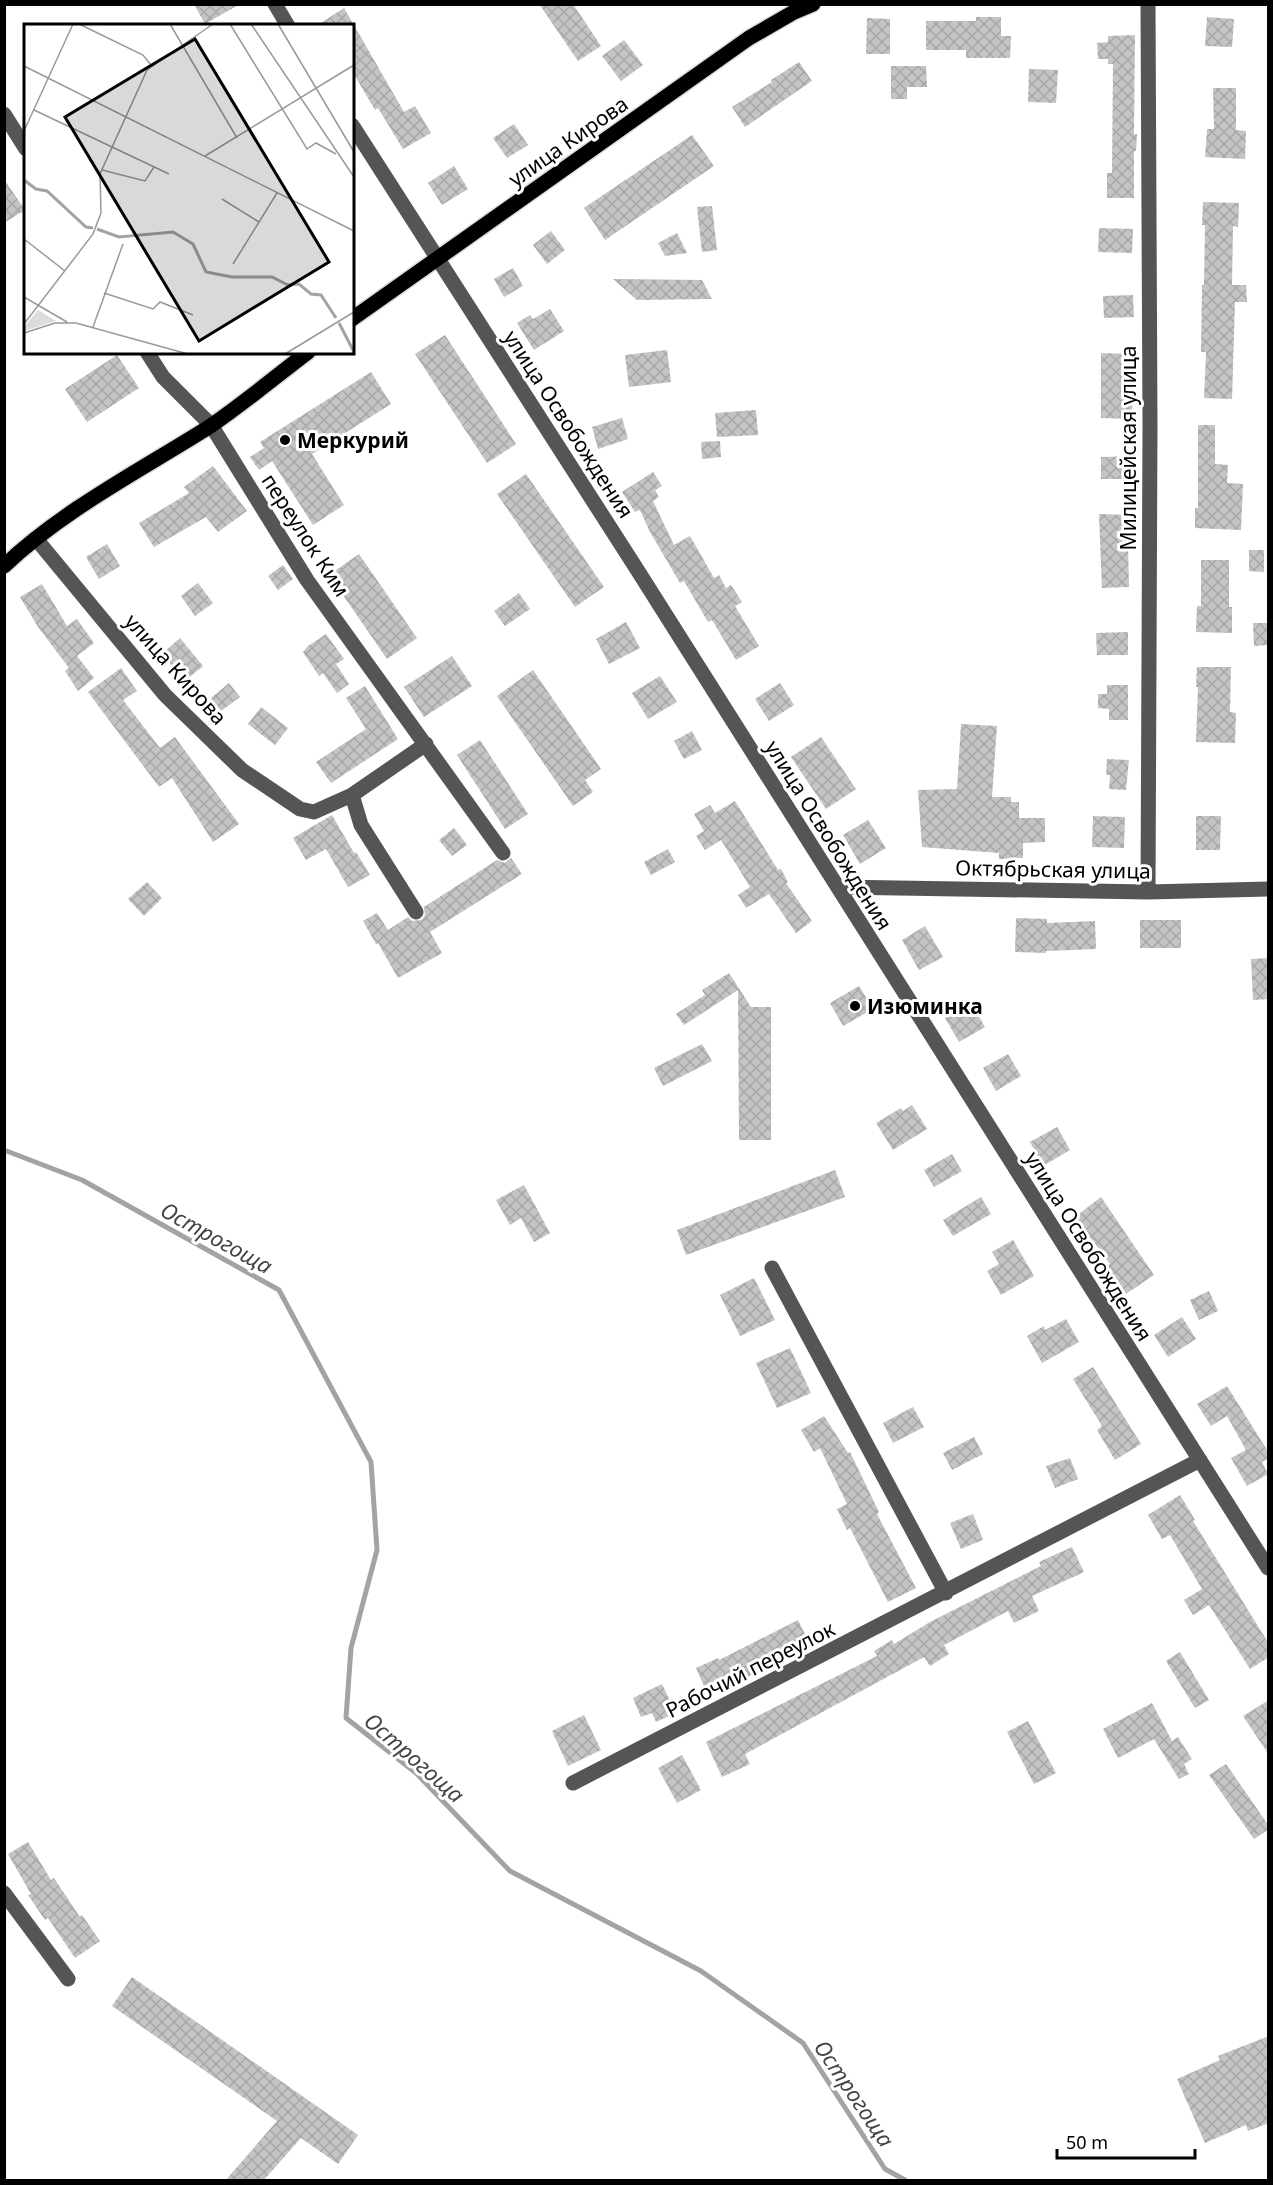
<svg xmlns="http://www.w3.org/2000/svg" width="1273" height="2185" viewBox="0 0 1273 2185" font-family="'Noto Sans',sans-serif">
  <defs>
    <pattern id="building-cross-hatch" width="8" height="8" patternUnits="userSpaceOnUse" patternTransform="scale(1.5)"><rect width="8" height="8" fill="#c4c4c4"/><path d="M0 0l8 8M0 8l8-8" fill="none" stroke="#a7a7a7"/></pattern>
  </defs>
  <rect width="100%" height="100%" fill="#fff"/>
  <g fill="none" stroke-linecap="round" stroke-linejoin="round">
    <path stroke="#a3a3a3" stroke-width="5" d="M4,1150L82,1180L279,1290L371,1462L377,1550L351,1648L346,1718L416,1773L510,1871L701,1971L803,2043L885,2169L905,2180"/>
  </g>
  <path fill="url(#building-cross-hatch)" d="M194,4H240L205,24Z
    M539,4H573L601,46L578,61Z
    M344,8L404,112L415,106L431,133L403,149L378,108L375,110L352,71V26H316Z
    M976,17H1001V36H1011L1010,58H966V50H926V21H976Z
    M1207,17L1234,19L1232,47L1205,46Z
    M867,18L890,19V54H866Z
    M1135,35L1134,134H1137L1136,151H1134V198H1107V173H1112L1113,64H1108V59H1098L1097,43L1108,42V36Z
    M624,40L643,65L621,81L602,56Z
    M799,62L812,81L745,127L732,107L772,82L771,80Z
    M891,66H926L927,87H907V99H891Z
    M1029,69L1058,70L1056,103L1028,102Z
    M1213,88H1236V130L1246,131L1245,159L1205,157L1207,129H1214Z
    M514,124L528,145L507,158L493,138Z
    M692,135L714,166L605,240L584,208Z
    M454,166L468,189L442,205L428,183Z
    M4,179L25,210L4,223Z
    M1203,202L1239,203L1238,227L1233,226L1232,285H1246L1247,302H1235L1232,399L1204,398L1206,352H1201L1202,285H1204L1205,225H1202Z
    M712,206L717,250L702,252L697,207Z
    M1099,228L1133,229L1132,253L1098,252Z
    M551,231L565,250L547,264L533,245Z
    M677,233L687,253L665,256L658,243Z
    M513,268L523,286L504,297L494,279Z
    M613,279L702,280L712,299L637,300Z
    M1133,295L1134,317L1104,318L1103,296Z
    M550,309L564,331L534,350L517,323L530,315L533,319Z
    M445,335L516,444L487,463L415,354Z
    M667,350L671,382L629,387L625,355Z
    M1101,353L1134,354L1132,419L1101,418Z
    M117,355L139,388L87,422L65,389Z
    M371,372L391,404L312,454L344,505L313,525L272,461L259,470L250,457L264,448L260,442Z
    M756,410L758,435L717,437L715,413Z
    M622,418L628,439L598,449L592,427Z
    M1198,425H1215V464L1228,465L1227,483L1243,484L1241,530L1195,528V508H1198Z
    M720,441L721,457L702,459L701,442Z
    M1133,456V479H1101V457Z
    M213,466L247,511L218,532L206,517L154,547L139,523L189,493L184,487Z
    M653,472L662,486L655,490L659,497L653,501L674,545L690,536L714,578L719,575L726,588L731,585L742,602L735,606L759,646L736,660L712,620L708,622L684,581L680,583L650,532L640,510L635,512L622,492Z
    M526,474L604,587L575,607L497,494Z
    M1099,514L1131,515V543H1128L1129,587L1102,588Z
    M107,544L120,566L99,579L86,557Z
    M1249,550H1264V572L1249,571Z
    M359,554L417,638L387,659L329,575Z
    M1201,560H1229V607H1232V633L1196,632L1197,606H1201Z
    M283,565L293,579L278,590L268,576Z
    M198,583L213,603L195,616L181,596Z
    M42,584L67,626L77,619L94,643L77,656L94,678L78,691L65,671L69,668L38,627L20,597Z
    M519,593L530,609L505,626L494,611Z
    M626,622L640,648L609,664L596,639Z
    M1253,623H1268L1269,645L1254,646Z
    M1128,632V655H1097L1096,633Z
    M326,634L344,659L336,664L349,684L337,693L323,673L319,676L303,652L308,646Z
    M180,638L203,666L185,681L162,654Z
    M452,656L472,686L424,717L404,687Z
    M1197,667H1231L1230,712L1236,713L1235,743L1196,742L1198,687H1196Z
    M121,668L137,691L123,700L160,748L175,737L239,824L213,842L172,778L159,787L88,692Z
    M533,670L601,769L585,780L593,792L573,806L497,696Z
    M660,676L677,702L648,719L632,693Z
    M229,683L240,697L221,711L211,698Z
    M780,683L794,705L769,721L755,699Z
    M1107,685H1128V720H1109V709L1098,708V694H1107Z
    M365,686L398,739L331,783L316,762L366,729L346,698Z
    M261,707L288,728L275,745L248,724Z
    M961,724L997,726L992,797H1011V802H1019V818H1045V842L1023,843V858L999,859V853L922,847L918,790L957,789Z
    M692,731L702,750L684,759L674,741Z
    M821,737L856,789L826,809L791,757Z
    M480,740L528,814L505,829L457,755Z
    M1107,759L1129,760L1126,790L1109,789L1110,775H1106Z
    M735,801L778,870L781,869L788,882L786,883L812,921L796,933L769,894L746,908L738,895L750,887L721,840L705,850L696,836L704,831L694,814L710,805L715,813Z
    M332,815L354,853L356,852L370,875L348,887L326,849L306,860L293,838Z
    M1093,816L1125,817L1124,848L1092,847Z
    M1196,816H1221L1220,850H1196Z
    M868,820L886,848L860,864L843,835Z
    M454,828L467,845L452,856L439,840Z
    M668,849L675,862L651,875L644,862Z
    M511,858L522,874L430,932L442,953L398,978L378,943L376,944L363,921L377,913L388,930L408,917L412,921L421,920L425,916L424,907L497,860L505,863Z
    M147,882L162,898L144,916L128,899Z
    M1016,918L1047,919V923L1095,921L1096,949L1046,951V953L1015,952Z
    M1140,920H1181V948H1140Z
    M925,926L943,957L919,970L902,940Z
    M1269,958V999L1253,1000L1251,959Z
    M729,973L751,1007H771V1140H739L738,990L684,1025L676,1014L705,995L702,990Z
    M859,986L873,1009L843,1026L830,1003Z
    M971,1003L985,1027L959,1042L945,1018Z
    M702,1044L712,1061L663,1086L654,1068Z
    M1008,1054L1021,1076L996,1091L983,1068Z
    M912,1105L927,1129L893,1150L876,1123L901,1108L903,1111Z
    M1057,1127L1070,1150L1043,1166L1030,1142Z
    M952,1154L962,1171L934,1187L924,1170Z
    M835,1170L845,1197L686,1255L677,1230Z
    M524,1185L550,1233L534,1242L521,1218L510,1225L496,1200Z
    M981,1197L991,1214L953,1236L943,1220Z
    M1101,1197L1154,1275L1126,1294L1107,1266L1110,1264L1075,1217Z
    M1013,1240L1034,1276L1001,1295L987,1271L999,1264L992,1252Z
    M754,1278L775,1320L740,1336L720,1295Z
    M1209,1291L1218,1311L1199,1320L1190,1300Z
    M1182,1317L1196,1339L1168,1357L1154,1335Z
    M1066,1319L1079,1342L1042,1363L1027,1336L1044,1326L1045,1330Z
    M790,1348L811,1393L777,1408L756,1363Z
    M1093,1367L1141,1444L1115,1460L1097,1430L1102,1426L1073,1379Z
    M1227,1386L1269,1453V1458L1262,1462L1268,1474L1247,1486L1231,1458L1246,1450L1227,1416L1211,1426L1197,1404Z
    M913,1407L924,1427L893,1443L883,1423Z
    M824,1416L848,1453L850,1452L879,1512L877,1514L916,1588L888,1602L850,1528L847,1530L837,1509L847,1504L820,1448L814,1452L801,1430Z
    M974,1437L983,1454L952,1470L943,1453Z
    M1070,1458L1078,1479L1055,1488L1046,1466Z
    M1180,1495L1195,1520L1193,1521L1269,1644V1657L1250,1669L1209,1605L1193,1615L1184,1600L1202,1589L1170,1535L1162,1539L1148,1515Z
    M973,1514L983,1540L961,1549L950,1523Z
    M1072,1547L1084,1572L1032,1596L1039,1611L1014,1623L1008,1611L944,1645L949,1654L930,1666L924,1657L745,1754L750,1764L722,1777L706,1742L877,1656L874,1651L892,1640L894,1644L930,1622L1041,1566L1039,1562Z
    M798,1620L810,1644L738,1682L708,1695L696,1668L718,1658L719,1660Z
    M1180,1652L1209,1700L1195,1708L1166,1661Z
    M662,1684L676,1713L656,1722L652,1713L641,1717L633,1698Z
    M1269,1700V1755L1243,1716Z
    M1152,1703L1172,1741L1178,1737L1192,1759L1184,1764L1189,1774L1179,1779L1154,1739L1118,1758L1103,1729Z
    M584,1715L601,1750L568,1766L552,1731Z
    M1028,1721L1056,1773L1034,1784L1007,1732Z
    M682,1755L701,1790L677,1803L658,1768Z
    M1226,1764L1269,1826V1829L1254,1839L1209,1775Z
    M28,1842L51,1880L54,1878L80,1917L82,1915L100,1941L75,1958L48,1918L45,1920L28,1895L31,1894L8,1854Z
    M132,1977L358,2135L338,2164L301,2138L263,2181H225L277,2121L112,2006Z
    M1269,2036V2123L1248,2131L1246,2125L1205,2143L1177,2079L1220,2060L1218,2056Z"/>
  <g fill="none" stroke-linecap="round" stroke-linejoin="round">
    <defs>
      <path id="major" d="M352,319L749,38L794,12L813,4
        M4,566C63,510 141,470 209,427C243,404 275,377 308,352"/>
    </defs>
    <use href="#major" stroke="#dbdbdb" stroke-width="18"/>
    <path stroke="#555" stroke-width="15" d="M275,4L288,26
      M1148,4L1150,425L1148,892
      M4,114L26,149
      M352,125L638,571L1268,1568
      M147,352L163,377L211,425L307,580L503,853
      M37,540L165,695L242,770L300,809L314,812L352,795L426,744
      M352,795L361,825L416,912
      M838,887L1148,892L1268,889
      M772,1268L946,1593
      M573,1783L1200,1460
      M4,1893L68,1979"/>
    <use href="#major" stroke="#000" stroke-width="15"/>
  </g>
  <g fill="#000" stroke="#fff" stroke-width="2">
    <circle cx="285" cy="440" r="6"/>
    <circle cx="855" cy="1006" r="6"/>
  </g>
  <g text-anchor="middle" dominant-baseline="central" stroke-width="6" stroke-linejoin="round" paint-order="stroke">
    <g font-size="21" fill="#000" stroke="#fff">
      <text transform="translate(568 141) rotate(-35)">улица Кирова</text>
      <text transform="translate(569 424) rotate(57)">улица Освобождения</text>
      <text transform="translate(1128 448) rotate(-90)">Милицейская улица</text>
      <text transform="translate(306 535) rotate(57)">переулок Ким</text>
      <text transform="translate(176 669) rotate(48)">улица Кирова</text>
      <text transform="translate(829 835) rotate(58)">улица Освобождения</text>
      <text transform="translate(1053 869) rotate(1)">Октябрьская улица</text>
      <text transform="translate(1089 1246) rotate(58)">улица Освобождения</text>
      <text transform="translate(750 1669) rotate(-27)">Рабочий переулок</text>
    </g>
    <g font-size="21" font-weight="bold" fill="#000" stroke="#fff" text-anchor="start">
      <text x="297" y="440">Меркурий</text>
      <text x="867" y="1006">Изюминка</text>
    </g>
    <g font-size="22" font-style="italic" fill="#444" stroke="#fff">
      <text transform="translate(217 1237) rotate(29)">Острогоща</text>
      <text transform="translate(415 1757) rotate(41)">Острогоща</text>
      <text transform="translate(855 2093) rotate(56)">Острогоща</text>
    </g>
  </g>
  <g transform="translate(24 24)">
    <rect width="330" height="330" fill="#fff"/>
    <path d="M14,286L32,297L0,307V303Z" fill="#dcdcdc"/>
    <path fill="none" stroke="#a3a3a3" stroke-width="3" d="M0,156L12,165L23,167L62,203L69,204M73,205L95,213L149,208L169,220L182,248L208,253H248L264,261L275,260L287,270L297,271L312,294M315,299L330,328"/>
    <path fill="none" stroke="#999" stroke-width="1.5" d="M55,0L119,31L127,41M146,0L213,114M206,0L283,125L292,119L312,130M227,0L330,153M254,0L330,128M0,42L330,207M10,86L145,150M0,107L49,0M181,132L330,41M78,146L121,157L130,143M198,175L235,198M0,215L41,247M209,240L253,169M80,269L129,285L136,278L169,291M0,273L43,298M0,300L69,210L77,189L76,150L123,46L189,0M69,303L99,220M0,309L31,299H52L164,330M261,330L330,288"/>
    <path fill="#000" fill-opacity="0.15" stroke="#000" stroke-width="3" d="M171,15L305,238L175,317L41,93Z"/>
    <rect width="330" height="330" fill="none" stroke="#000" stroke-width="3"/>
  </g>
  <rect width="1273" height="2185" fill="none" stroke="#000000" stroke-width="12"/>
  <path d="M1057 2149v9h138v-9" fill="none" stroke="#000000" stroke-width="3"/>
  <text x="1066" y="2149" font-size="18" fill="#000000" stroke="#ffffff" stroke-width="4.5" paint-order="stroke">50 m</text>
</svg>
